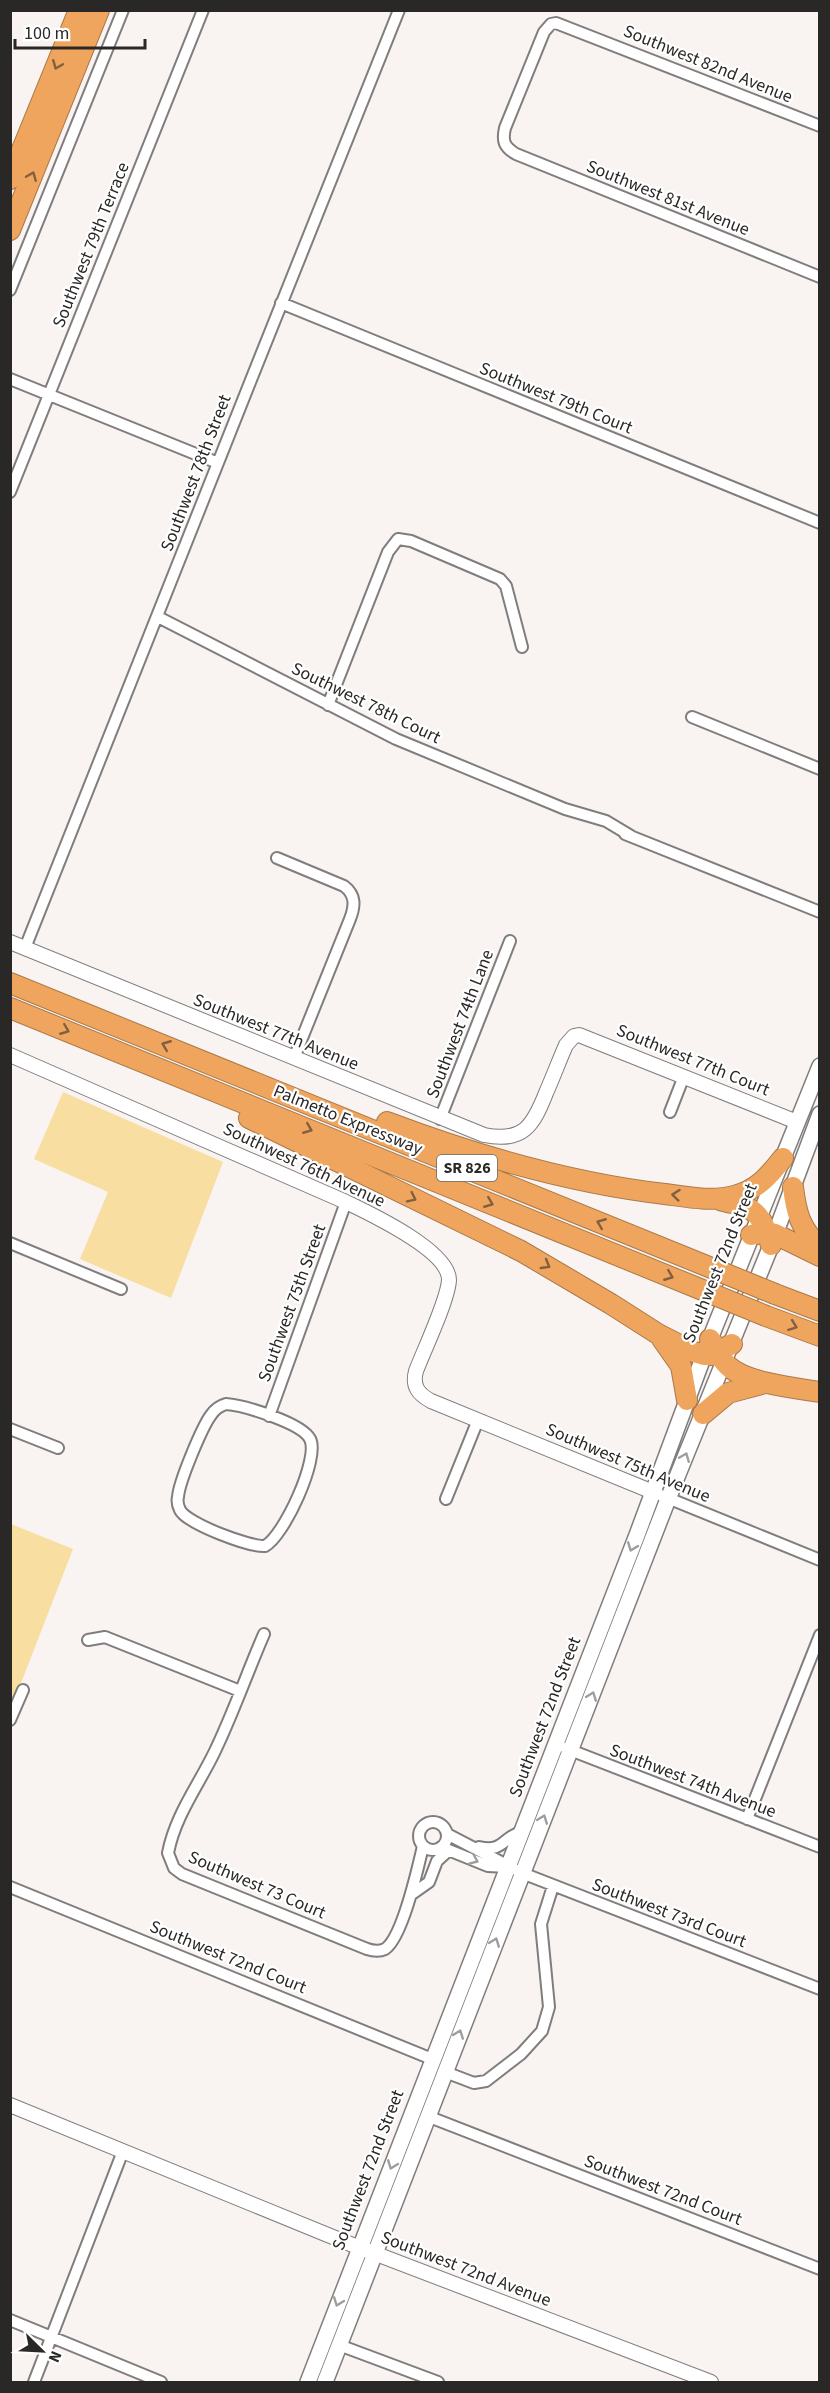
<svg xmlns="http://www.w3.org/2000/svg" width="830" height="2393" viewBox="0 0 830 2393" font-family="'Source Sans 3',sans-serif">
  <rect width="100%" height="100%" fill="#f9f4f2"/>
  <path fill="#f9dea1" d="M63,1092L223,1162L171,1298L80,1259L108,1192L34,1159Z
    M11,1524L73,1549L11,1709Z"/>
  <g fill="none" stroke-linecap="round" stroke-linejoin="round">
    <defs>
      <path id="minor" d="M820,126L556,23L551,24L544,32L505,128C502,141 504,147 516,154L820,277
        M10,290L123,10
        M281,303L820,523
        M10,379L218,463
        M10,492L203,10
        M158,617L396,739L565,809L606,821L631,836
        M328,705L388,552L398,539L411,541L500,579L506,586L522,647
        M692,717L820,769
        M625,834L820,912
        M277,858L344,886C356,895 355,906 350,919L294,1058
        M25,948C150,636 273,322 399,10
        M670,1112L684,1076
        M440,1119L510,941
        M10,1243L121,1289
        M226,1404C243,1405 302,1423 310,1439C320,1458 284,1536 265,1546C250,1547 187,1524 180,1510C178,1506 177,1501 178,1497C179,1482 202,1427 211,1415C215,1409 219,1406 226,1404Z
        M269,1416L346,1202
        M10,1429L58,1448
        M653,1492L820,1560
        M446,1499L478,1420
        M264,1634C247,1673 233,1714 214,1753C198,1786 175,1816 168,1853L174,1868L182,1874L367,1949C373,1951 379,1952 385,1949C403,1937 418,1867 423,1846
        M88,1640L105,1637L240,1691
        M10,1720L23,1690
        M565,1748L820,1847
        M747,1819L820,1635
        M419 1836a14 14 0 1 1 28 0a14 14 0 1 1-28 0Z
        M447,1834L522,1873L820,1989
        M441,1847L488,1866L507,1867
        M479,1847C503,1853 503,1837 521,1832
        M10,1887L432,2059
        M412,1894L429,1882L437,1861L449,1850
        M445,2072L474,2083L486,2081L521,2054L542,2031L549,2007L541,1924L553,1886
        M427,2116L820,2269
        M10,2320L161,2382
        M339,2345L438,2382
        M34,2382L123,2151"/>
      <path id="tertiary" d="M10,942L484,1135C523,1143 533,1126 546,1093C553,1077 559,1061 566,1045L574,1036L579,1035L797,1122
        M10,1055L346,1202C371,1214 449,1251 449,1280C448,1300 424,1350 416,1371C412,1386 418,1394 431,1401L653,1492
        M10,2105L345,2242L711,2382"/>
      <path id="secondary" d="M308,2382L637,1535L710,1339L820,1066
        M325,2382L668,1499L770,1248L820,1114"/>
      <path id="motorway" d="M10,179L79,10
        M10,230L99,10
        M10,983L714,1269
        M10,1008L705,1291
        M249,1118L521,1251L611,1304L658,1334L691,1351L704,1355H712L732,1344
        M387,1122C477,1156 570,1183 665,1194C687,1197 712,1202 734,1196C757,1190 769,1176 783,1158
        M793,1187C796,1212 800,1229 820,1247
        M720,1200C728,1203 736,1203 744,1206C761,1212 766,1229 771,1245
        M751,1235L767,1232L775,1234L820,1256
        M775,1294L820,1311
        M766,1316L820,1336
        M662,1339L681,1366L687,1400
        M710,1339C716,1348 720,1359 728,1366C746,1383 795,1388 820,1392
        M703,1414L728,1393L765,1383"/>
    </defs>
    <use href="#minor" stroke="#817d7c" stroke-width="14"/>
    <use href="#tertiary" stroke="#817d7c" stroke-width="16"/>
    <use href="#secondary" stroke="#817d7c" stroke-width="18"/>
    <use href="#motorway" stroke="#aa794a" stroke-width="22"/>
    <use href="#minor" stroke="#fff" stroke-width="10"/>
    <use href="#tertiary" stroke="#fff" stroke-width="14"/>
    <use href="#secondary" stroke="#fff" stroke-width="15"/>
    <use href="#motorway" stroke="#efa55d" stroke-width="20"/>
    <defs>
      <path id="motorway-bridge" d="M714,1269L775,1294
        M705,1291L766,1316"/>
    </defs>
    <use href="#motorway-bridge" stroke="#aa794a" stroke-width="22" stroke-linecap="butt"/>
    <use href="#motorway-bridge" stroke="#efa55d" stroke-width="20"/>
  </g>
  <defs><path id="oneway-chevron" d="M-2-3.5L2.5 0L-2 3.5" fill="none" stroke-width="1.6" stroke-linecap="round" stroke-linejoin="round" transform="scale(1.5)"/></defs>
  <g stroke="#82603f">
    <use href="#oneway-chevron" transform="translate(57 65) rotate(112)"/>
    <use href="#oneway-chevron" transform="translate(32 176) rotate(-68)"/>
    <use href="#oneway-chevron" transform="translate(65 1030) rotate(22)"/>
    <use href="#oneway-chevron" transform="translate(166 1045) rotate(-158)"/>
    <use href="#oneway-chevron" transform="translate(308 1129) rotate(22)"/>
    <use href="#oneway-chevron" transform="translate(676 1195) rotate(-174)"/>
    <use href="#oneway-chevron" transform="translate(412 1198) rotate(26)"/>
    <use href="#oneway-chevron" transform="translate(489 1203) rotate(22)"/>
    <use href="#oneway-chevron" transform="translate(601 1223) rotate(-158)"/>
    <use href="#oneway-chevron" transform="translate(546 1265) rotate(30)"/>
    <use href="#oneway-chevron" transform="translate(669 1276) rotate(22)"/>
    <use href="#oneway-chevron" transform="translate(793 1326) rotate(21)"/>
  </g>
  <g stroke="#9f9e9e">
    <use href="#oneway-chevron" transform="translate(685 1457) rotate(-68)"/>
    <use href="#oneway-chevron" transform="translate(632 1547) rotate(111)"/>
    <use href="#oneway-chevron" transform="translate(592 1696) rotate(-69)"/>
    <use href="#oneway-chevron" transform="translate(543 1819) rotate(-69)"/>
    <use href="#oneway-chevron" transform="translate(474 1860) rotate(23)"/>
    <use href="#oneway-chevron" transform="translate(495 1942) rotate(-69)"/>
    <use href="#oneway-chevron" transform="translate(459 2034) rotate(-69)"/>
    <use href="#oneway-chevron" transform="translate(392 2165) rotate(111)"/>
    <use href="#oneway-chevron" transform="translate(338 2302) rotate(111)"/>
  </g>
  <g text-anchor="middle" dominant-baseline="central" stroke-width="4.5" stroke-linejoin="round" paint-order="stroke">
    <rect fill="#fff" stroke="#696868" stroke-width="1.5" x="437" y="1155" width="60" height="26" rx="4.5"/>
    <g font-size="16" font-weight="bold" fill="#292827">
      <text x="467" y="1168">SR 826</text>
    </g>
    <g font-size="18" fill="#292827" stroke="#fff">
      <text transform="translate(708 64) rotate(22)">Southwest 82nd Avenue</text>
      <text transform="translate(668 198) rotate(22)">Southwest 81st Avenue</text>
      <text transform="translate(91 245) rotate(-68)">Southwest 79th Terrace</text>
      <text transform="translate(556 398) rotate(22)">Southwest 79th Court</text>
      <text transform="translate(196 473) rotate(-69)">Southwest 78th Street</text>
      <text transform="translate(366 703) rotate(26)">Southwest 78th Court</text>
      <text transform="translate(460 1024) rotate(-69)">Southwest 74th Lane</text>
      <text transform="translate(276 1032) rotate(22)">Southwest 77th Avenue</text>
      <text transform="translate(693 1060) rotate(22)">Southwest 77th Court</text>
      <text transform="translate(348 1120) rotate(22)">Palmetto Expressway</text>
      <text transform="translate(304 1165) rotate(25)">Southwest 76th Avenue</text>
      <text transform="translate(720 1263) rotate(-68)">Southwest 72nd Street</text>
      <text transform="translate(292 1303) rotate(-70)">Southwest 75th Street</text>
      <text transform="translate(628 1463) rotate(23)">Southwest 75th Avenue</text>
      <text transform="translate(545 1717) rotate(-69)">Southwest 72nd Street</text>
      <text transform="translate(693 1781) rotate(21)">Southwest 74th Avenue</text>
      <text transform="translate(257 1885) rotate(23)">Southwest 73 Court</text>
      <text transform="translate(669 1913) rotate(21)">Southwest 73rd Court</text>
      <text transform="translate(228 1957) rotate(22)">Southwest 72nd Court</text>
      <text transform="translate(368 2170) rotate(-69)">Southwest 72nd Street</text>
      <text transform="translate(663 2190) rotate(21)">Southwest 72nd Court</text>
      <text transform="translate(466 2269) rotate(21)">Southwest 72nd Avenue</text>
    </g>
  </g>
  <rect width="830" height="2393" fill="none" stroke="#292827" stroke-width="24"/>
  <g transform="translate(42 2351) rotate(114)" stroke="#ffffff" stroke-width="4.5" paint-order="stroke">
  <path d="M0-4.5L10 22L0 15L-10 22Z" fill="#292827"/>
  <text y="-9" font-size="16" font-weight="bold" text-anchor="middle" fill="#292827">N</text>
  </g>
  <path d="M15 39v9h130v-9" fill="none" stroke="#292827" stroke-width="3"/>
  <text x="24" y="39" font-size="18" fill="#292827" stroke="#ffffff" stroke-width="4.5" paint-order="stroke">100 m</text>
</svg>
